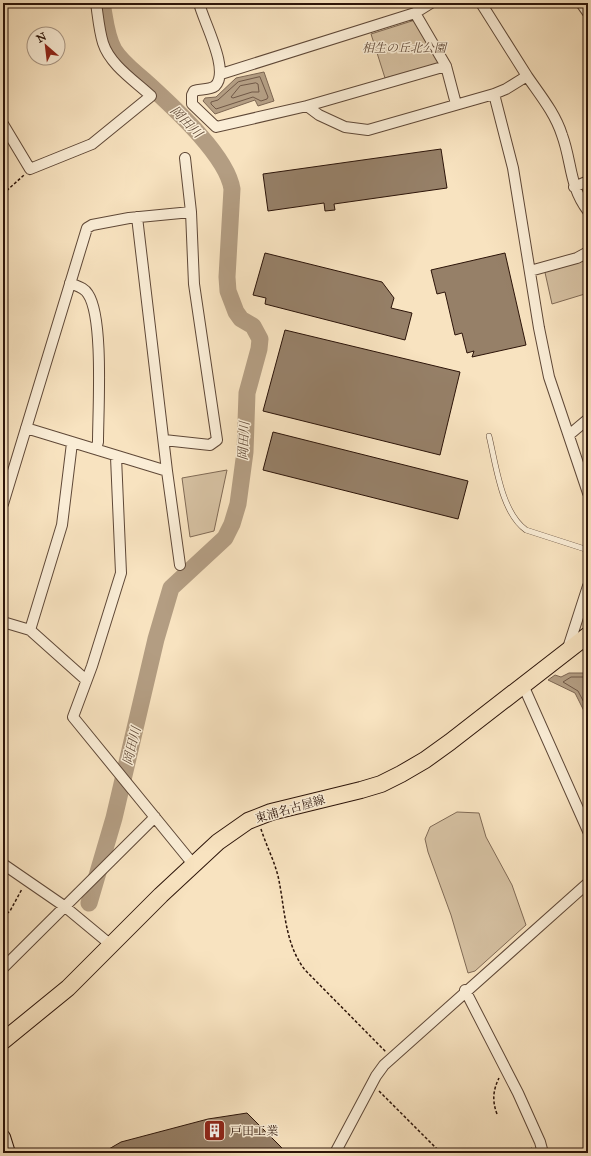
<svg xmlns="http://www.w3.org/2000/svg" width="591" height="1156" viewBox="0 0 591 1156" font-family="'IM FELL Great Primer','Noto Serif JP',serif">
  <rect width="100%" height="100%" fill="#f8e3c0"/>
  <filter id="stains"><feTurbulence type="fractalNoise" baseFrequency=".005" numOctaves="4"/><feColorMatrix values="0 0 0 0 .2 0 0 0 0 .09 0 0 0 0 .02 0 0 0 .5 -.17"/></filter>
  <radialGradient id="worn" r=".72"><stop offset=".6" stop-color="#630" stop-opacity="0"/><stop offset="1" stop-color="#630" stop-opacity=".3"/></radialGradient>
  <path fill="#d5c0a1" stroke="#806a55" d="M415,20L439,61L437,65L385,78L371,34Z
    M588,259V293L552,304L544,268L579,262Z
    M227,470L214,531L190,537L182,478Z
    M457,812L479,813L486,837L512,885L526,925L475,971L468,973L451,915L428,852L425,839L430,827Z"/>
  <path fill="#b39d82" stroke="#7d6652" d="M264,72L274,101L258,106L255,100L215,114L203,101L205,98L216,97L236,78Z
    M569,673H588V719L575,693L548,680L555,675L561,677Z"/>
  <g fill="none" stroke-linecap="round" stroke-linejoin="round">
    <path stroke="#705846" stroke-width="1" d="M260,77L268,97L267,99L261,101L253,97L216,109L211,104V102L218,100L238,82Z
      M256,83L258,84L259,92H252L233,98L231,97L240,86Z
      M588,677H571L563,682L578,691L588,710"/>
    <path stroke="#b39d82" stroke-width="17" d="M89,903L114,818L156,639L171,588L225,538L232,524L238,504L245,452L247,393L259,349L260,339L253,326L241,319L236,312L228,291L227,277L232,189C227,155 172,106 146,82C135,72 122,63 114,50C106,36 105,18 102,3"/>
  </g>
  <path fill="#968068" stroke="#2c1409" d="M441,149L447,188L334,204L335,210L325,211L324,203L268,211L263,174Z
    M265,253L382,282L394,298L391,308L412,313L405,340L265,304L266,298L253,295Z
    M505,253L526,345L472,357L474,351L467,353L462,333L455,335L445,292L437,294L431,270Z
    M285,330L460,372L440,455L263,411Z
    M273,432L468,481L458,519L263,470Z
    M247,1113L287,1153H102L121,1142L208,1119Z"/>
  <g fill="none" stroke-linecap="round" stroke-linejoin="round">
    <defs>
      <path id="lane" d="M489,436C496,464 501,512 526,530L588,550"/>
      <path id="street" d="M199,3C203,21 231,71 215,86C210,90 200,89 194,91L192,95V104L216,127L307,106L319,115L345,127L368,130L494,94L506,89L527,76L481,3
        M581,3L588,13
        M415,13L431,3
        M221,74L415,13L446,66L456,104
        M527,76C540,95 555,113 562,135C572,162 569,186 588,211
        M494,94L513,168L539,328L549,377L588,493
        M307,106L446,66
        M3,124L30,169L92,144L151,96C135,81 110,65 103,43C99,30 98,16 96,3
        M185,158L191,212
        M574,187L588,181
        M137,217L167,471L180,565
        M530,271L577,258L588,252
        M70,283C76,286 84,287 88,294C104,318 98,410 98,442L96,449
        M26,428L167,471
        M569,435L588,419
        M116,457L121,573L92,666L73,717L193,864
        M3,504L87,228L92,225L129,218L191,212L194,284L217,440L210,445L164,440
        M3,622L30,630L86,680
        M30,630L62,525L72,443
        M567,651L588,586
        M523,685L588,831
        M3,864L64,906L111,945
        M3,968L155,817
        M465,990L518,1093L540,1142L543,1153
        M335,1153L376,1076L384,1065L588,883"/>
      <path id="secondary" d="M3,1137L8,1153"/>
      <path id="primary" d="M3,1041L68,988L161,895L218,842L248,821L271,812L361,790L381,784L401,774L425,760L450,742L588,635"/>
    </defs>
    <use href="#lane" stroke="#5f4837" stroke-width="6"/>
    <use href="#street" stroke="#5f4837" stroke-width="12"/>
    <use href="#secondary" stroke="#2c1409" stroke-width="16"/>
    <use href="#primary" stroke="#2c1409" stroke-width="18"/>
    <path stroke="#2c1409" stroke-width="1.5" stroke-dasharray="3 2" stroke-linecap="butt" d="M3,194L24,175
      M261,829C266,845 274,860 278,876C285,907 284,943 305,970L386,1052
      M3,917L10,911L22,889
      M379,1091L441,1153
      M497,1114C492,1101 493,1090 499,1078
      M553,1149L560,1153
      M526,1153L532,1148"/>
    <use href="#lane" stroke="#faedd6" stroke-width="5"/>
    <use href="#street" stroke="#faedd6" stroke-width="10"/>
    <use href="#secondary" stroke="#faedd6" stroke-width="14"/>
    <use href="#primary" stroke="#f8e3c0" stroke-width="16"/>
  </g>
  <defs>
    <symbol id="building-square" viewBox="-11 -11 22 22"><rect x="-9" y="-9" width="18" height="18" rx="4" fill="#8f2418" stroke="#faedd6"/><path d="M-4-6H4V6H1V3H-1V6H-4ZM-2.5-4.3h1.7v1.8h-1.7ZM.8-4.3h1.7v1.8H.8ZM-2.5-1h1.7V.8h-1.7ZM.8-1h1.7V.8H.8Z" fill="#fff"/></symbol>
  </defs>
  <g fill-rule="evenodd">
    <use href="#building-square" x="202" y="1118" width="25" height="25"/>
  </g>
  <g text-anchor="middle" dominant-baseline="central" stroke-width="3" stroke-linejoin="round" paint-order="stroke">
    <g font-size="12" font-style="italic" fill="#5f4837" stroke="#faedd6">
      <text x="404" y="48">相生の丘北公園</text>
    </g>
    <g font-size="12" fill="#2c1409" stroke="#faedd6">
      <text transform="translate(290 809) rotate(-16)">東浦名古屋線</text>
    </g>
    <g font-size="12" fill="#2c1409" stroke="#faedd6" text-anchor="start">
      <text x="230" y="1131">戸田工業</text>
    </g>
    <g font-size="13" font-style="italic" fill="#624b39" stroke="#faedd6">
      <text transform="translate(186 122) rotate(45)">岡田川</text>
      <text transform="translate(244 441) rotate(-87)">岡田川</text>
      <text transform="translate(132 746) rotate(-76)">岡田川</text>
    </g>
  </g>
  <rect width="591" height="1156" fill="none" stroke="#f8e3c0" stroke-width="16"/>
  <rect x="4" y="4" width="583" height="1148" fill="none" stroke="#2c1409" stroke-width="2"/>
  <rect x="8" y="8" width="575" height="1140" fill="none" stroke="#2c1409"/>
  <g transform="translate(46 46) rotate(332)"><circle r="19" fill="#faedd6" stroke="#a89684"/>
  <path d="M0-3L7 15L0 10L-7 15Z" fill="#8f2418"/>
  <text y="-6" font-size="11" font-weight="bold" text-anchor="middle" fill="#2c1409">N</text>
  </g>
  <rect width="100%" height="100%" filter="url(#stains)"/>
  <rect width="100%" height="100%" fill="url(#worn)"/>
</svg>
